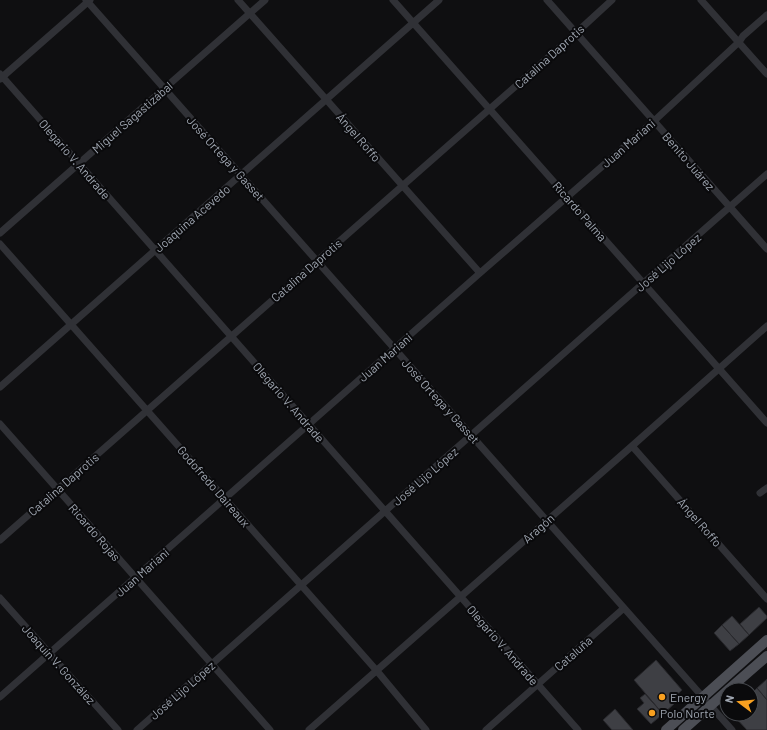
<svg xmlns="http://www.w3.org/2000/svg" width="767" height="730" viewBox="0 0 767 730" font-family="Barlow,sans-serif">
  <rect width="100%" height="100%" fill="#0f0f11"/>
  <path fill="#3e3f44" stroke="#29292d" d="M759,607L767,616V618L749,635L740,624Z
    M732,616L749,635L739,644L722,625Z
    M722,625L739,644L730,651L714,633Z
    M656,660L682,690L671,700L674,704L663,714L634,680Z
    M767,679V700L757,688Z
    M757,688L767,700V730H747L732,714H751V694Z
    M645,694L663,714L651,724L637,709L644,703L640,698Z
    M615,709L633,730H612L603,720Z"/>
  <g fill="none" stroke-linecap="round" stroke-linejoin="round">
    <path stroke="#303136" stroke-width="7" d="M86,0L732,730
      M238,0L480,273
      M393,0L767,423
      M547,0L767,249
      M701,0L767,74
      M0,74L578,730
      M0,79L90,0
      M0,233L265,0
      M0,244L377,671L426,730
      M0,387L439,0
      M0,424L270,730
      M632,446L767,599
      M760,493L767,488
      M0,540L576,33L612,0
      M0,598L118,730
      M0,697L480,273L654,121L739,42L743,36L767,15
      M137,730L767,174
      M309,730L632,446L767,326
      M486,730L624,608"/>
    <path stroke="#4c4e55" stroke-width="10" d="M728,690L767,656
      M666,730L767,640
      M683,730L727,691"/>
  </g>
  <g fill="#f8a020" stroke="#0a0a0c" stroke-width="1.5">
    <circle cx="662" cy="697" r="4"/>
    <circle cx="652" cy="713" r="4"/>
  </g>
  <g text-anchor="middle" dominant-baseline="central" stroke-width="4" stroke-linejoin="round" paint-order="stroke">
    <g font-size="12" fill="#a0a7b2" stroke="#0a0a0c">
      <text transform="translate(549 56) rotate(-42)">Catalina Daprotis</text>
      <text transform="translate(132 117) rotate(-41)">Miguel Sagastizábal</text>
      <text transform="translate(359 137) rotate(49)">Ángel Roffo</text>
      <text transform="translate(628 143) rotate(-41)">Juan Mariani</text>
      <text transform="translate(226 158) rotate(48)">José Ortega y Gasset</text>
      <text transform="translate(75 159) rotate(49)">Olegario V. Andrade</text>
      <text transform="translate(689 161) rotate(49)">Benito Juárez</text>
      <text transform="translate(580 211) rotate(49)">Ricardo Palma</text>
      <text transform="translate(192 218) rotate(-41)">Joaquina Acevedo</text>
      <text transform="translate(668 262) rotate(-41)">José Lijo López</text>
      <text transform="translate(306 270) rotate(-41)">Catalina Daprotis</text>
      <text transform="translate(385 357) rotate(-41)">Juan Mariani</text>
      <text transform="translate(441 401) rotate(48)">José Ortega y Gasset</text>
      <text transform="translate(289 402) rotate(49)">Olegario V. Andrade</text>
      <text transform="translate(425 476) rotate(-41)">José Lijo López</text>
      <text transform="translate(63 484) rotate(-41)">Catalina Daprotis</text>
      <text transform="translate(214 486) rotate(49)">Godofredo Daireaux</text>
      <text transform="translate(700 522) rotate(49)">Ángel Roffo</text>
      <text transform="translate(538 528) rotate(-41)">Aragón</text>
      <text transform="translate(95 532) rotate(49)">Ricardo Rojas</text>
      <text transform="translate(142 572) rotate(-41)">Juan Mariani</text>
      <text transform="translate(503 645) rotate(49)">Olegario V. Andrade</text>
      <text transform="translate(573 653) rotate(-41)">Cataluña</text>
      <text transform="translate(59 664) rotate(48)">Joaquín V. González</text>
      <text transform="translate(182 690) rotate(-41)">José Lijo López</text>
    </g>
    <g font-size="12" fill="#a0a7b2" stroke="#0a0a0c" text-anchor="start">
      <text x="670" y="697">Energy</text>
      <text x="660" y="713">Polo Norte</text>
    </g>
  </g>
  <g transform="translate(739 702) rotate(286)"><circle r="19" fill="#0a0a0c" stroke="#46494e"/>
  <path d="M0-3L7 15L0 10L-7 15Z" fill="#f8a020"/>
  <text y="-6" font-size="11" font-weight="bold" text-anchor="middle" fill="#a0a7b2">N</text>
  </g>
</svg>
